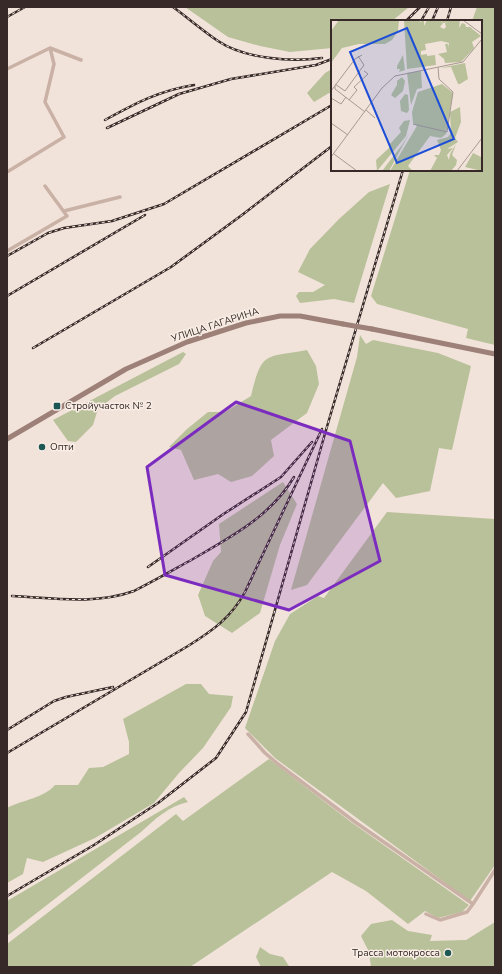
<svg xmlns="http://www.w3.org/2000/svg" width="502" height="974" viewBox="0 0 502 974" font-family="'Nunito Sans',sans-serif">
  <rect width="100%" height="100%" fill="#f2e3da"/>
  <path fill="#b9c19a" d="M185,7H409L392,21H332V48L290,52L260,46L228,37Z
    M477,7H495V345L466,338L468,329L377,304L371,296L410,170H481V21H472Z
    M332,69V95L329,93L314,102L307,93L325,73Z
    M390,184L354,303L334,299L300,303L296,296L299,292H313L325,285L298,272L310,249L339,219L369,192Z
    M360,335L366,344L373,340L438,353L471,366L452,450L439,448L430,491L396,498L383,483L307,585L291,590L357,357Z
    M307,350L316,366L319,384L307,413L271,440L274,456L252,476L231,482L218,474L194,480L181,450L169,447L187,429L208,412H225L251,396C262,350 265,358 307,350Z
    M183,352L186,354L179,364L115,396L98,409L93,425L76,442L68,441L53,420Z
    M283,482L297,504L280,545L260,613L232,633L205,616L198,595L213,561L221,552L219,524Z
    M387,512L495,519V865L470,901L275,758L245,728L275,641L290,614L318,596L324,598Z
    M186,684H201L209,694L233,696L231,707L203,748L179,773L154,803L95,838L43,862L27,858L23,874L7,883V808C22,800 44,798 55,785H78L89,768L103,767L129,754V742L123,719Z
    M269,759L351,822L469,905L462,912L438,918L425,911L408,924L366,891L332,872L190,967H7V944L176,814L183,821Z
    M184,797L188,802C169,806 155,819 141,832L7,936V901Z
    M392,920L408,931L432,935L430,941L466,940L495,922V967H371L369,952L361,936L371,924Z
    M260,947L270,954L283,957L289,966L261,967L256,957Z"/>
  <g fill="none" stroke-linecap="round" stroke-linejoin="round">
    <path stroke="#cab1a6" stroke-width="3.5" d="M7,69L50,48L81,60
      M7,172L64,137L45,102L54,64L50,48
      M64,211L120,197
      M7,251L67,216L45,186
      M248,734L265,753L278,764L355,822L473,904L495,870
      M426,914L440,920L467,912L473,904"/>
    <path stroke="#9d8077" stroke-width="5" d="M372,329L495,354
      M7,439L126,369L187,342L246,323L280,316H300L343,324"/>
    <defs>
      <path id="rail" d="M173,7C188,18 202,30 218,41C245,59 291,62 322,58
        M7,17L25,7
        M406,21L420,7
        M421,21L429,7
        M432,21L438,7
        M447,21L451,7
        M105,120C136,103 158,91 194,85
        M107,128L179,94L231,79L316,65L332,59
        M7,256L48,233L64,228L112,221L164,204L332,105
        M7,296L145,215
        M33,348L171,267L242,215L332,146
        M148,567L222,515L281,477L312,442
        M12,596C53,598 95,605 134,591C154,581 173,570 193,559C231,537 271,516 294,477
        M7,730L54,701L66,697L113,687
        M7,753L188,646C212,631 231,618 245,592L322,429
        M7,896L94,845L158,803L216,758L246,712L326,430L403,170"/>
    </defs>
    <use href="#rail" stroke="#362927" stroke-width="2.5"/>
    <use href="#rail" stroke="#f9eee6" stroke-width="1" stroke-dasharray="3" stroke-linecap="butt"/>
    <path stroke="#9d8077" stroke-width="5" d="M343,324L372,329"/>
  </g>
  <path fill="#7b2cbf" fill-opacity="0.2" stroke="#7b2cbf" stroke-width="3" stroke-linejoin="round" d="M236,402L350,441L380,561L289,610L165,575L147,467Z"/>
  <g fill="#1c5753" stroke="#f9eee6" stroke-width="1.5">
    <rect x="53" y="402" width="8" height="8" rx="2"/>
    <circle cx="42" cy="447" r="4"/>
    <circle cx="448" cy="953" r="4"/>
  </g>
  <g text-anchor="middle" dominant-baseline="central" stroke-width="3" stroke-linejoin="round" paint-order="stroke">
    <g font-size="10" fill="#362927" stroke="#f9eee6">
      <text transform="translate(215 325) rotate(-18)">УЛИЦА ГАГАРИНА</text>
    </g>
    <g font-size="10" fill="#362927" stroke="#f9eee6" text-anchor="start">
      <text x="65" y="406">Стройучасток № 2</text>
      <text x="50" y="447">Опти</text>
      <text x="440" y="953" text-anchor="end">Трасса мотокросса</text>
    </g>
  </g>
  <g transform="translate(331 20)">
    <rect width="151" height="151" fill="#f2e3da"/>
    <path d="M8,0H68L67,11L61,20L54,24H28L11,28L0,43V11ZM73,0H88L89,2L93,0V6L96,0H109L112,3L109,7L113,9L115,7L114,3L118,2L112,3L110,0H129L128,8L131,3L134,4L135,7H139L150,16L141,22L143,28L130,42L114,43L113,39L107,34L116,32L114,24H117V28L118,23L110,21L94,24L95,30L90,31V35L96,34V36L104,35L105,45L76,49ZM72,35L74,50L68,52L69,49H66V46ZM134,43L137,59L129,64H127L120,47L109,48ZM90,51L91,68L86,69L80,85L76,53ZM71,57L74,61L72,71L64,78L60,75L66,65V61ZM111,64L122,73L115,114L110,118L99,116L77,146L82,151H59L86,106L82,103L81,92L87,72ZM74,74L77,75L78,90L76,93L70,91L69,81ZM129,87L130,102L124,118L127,122L116,129L122,128L116,135L118,140L119,134L125,124L121,135L126,140L125,145L120,151H99L106,138L103,135H108L110,130L106,120L117,117L120,113L119,92ZM79,100L75,116L46,151L45,140L59,127L58,125L70,112L68,108L73,101ZM78,114L58,151H51L71,125ZM142,133L150,137L151,151L134,147Z" fill="#b9c19a"/>
    <path fill="none" stroke="#a79992" stroke-width="1" d="M132,0L151,14M4,64L14,71L33,45L27,36M4,66V69L34,92M0,71L24,39L31,35M0,78L10,84L15,77M18,80L26,70L23,67L37,54L33,51M35,90L44,98M0,103L17,115M82,104L116,112L122,72L108,59L107,47M3,134L26,151M0,137L51,68L64,56L132,42L151,19M126,151L151,118"/>
    <path fill="#1d4ed8" fill-opacity="0.15" stroke="#1d4ed8" stroke-width="2" d="M76,8L123,119L66,143L19,32Z"/>
    <rect width="151" height="151" fill="none" stroke="#362927" stroke-width="2"/>
  </g>
  <rect width="502" height="974" fill="none" stroke="#362927" stroke-width="16"/>
</svg>
